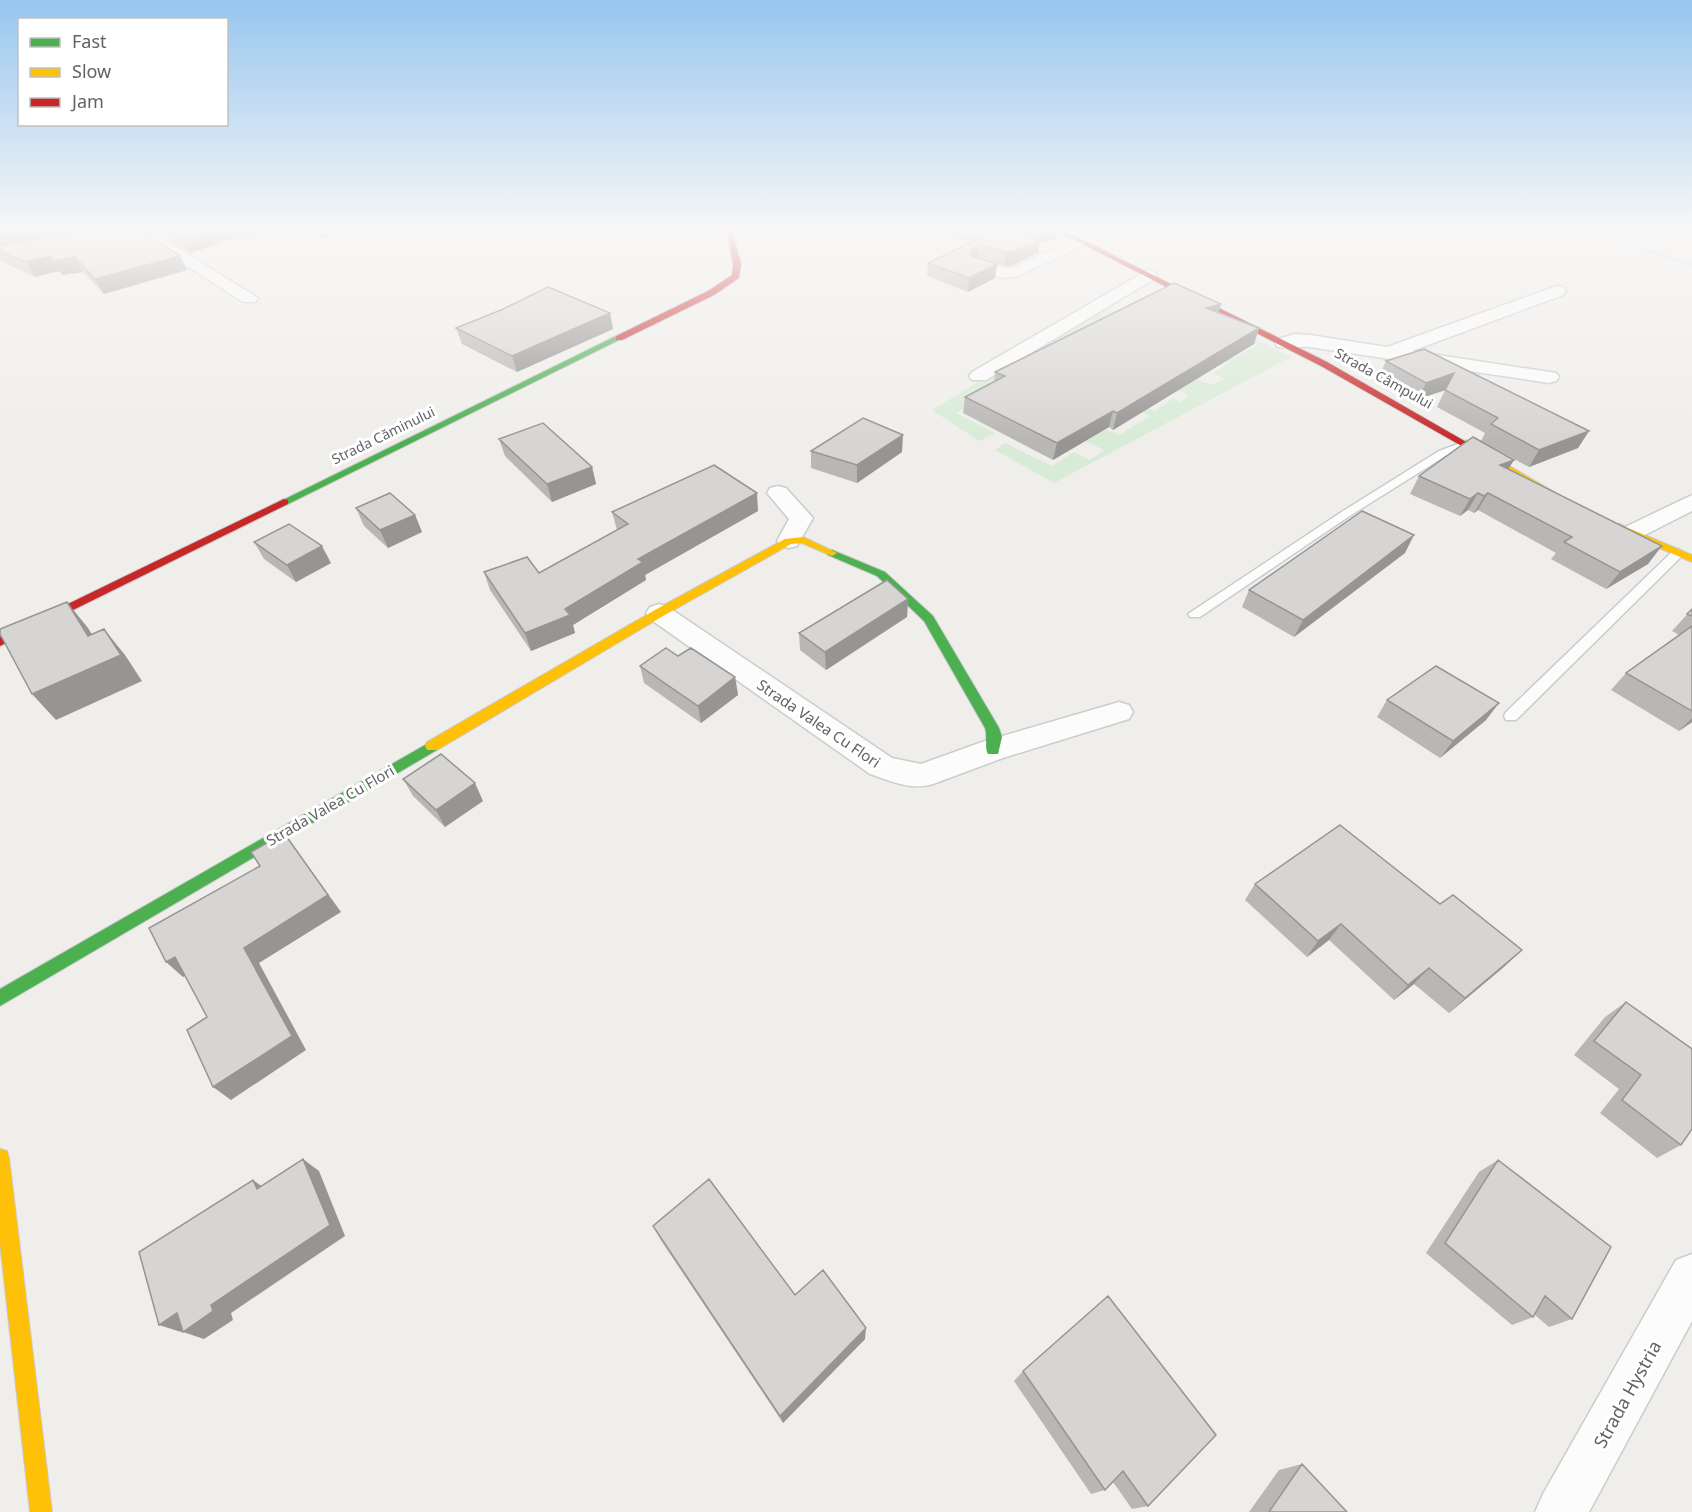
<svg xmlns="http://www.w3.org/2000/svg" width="1692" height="1512" viewBox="0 0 1692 1512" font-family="'Noto Sans',sans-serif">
  <rect width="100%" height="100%" fill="#efeeea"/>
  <path fill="#d8ebd6" d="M1102,306L1165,331L977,401L956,413L995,433L979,441L932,410Z
    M1257,340L1291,357L1054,483L995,450L1005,443L1052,466L1074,452L1090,460L1104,450L1070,434L1093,423L1119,435L1150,416L1106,396L1112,392L1155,411L1173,398L1180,402L1189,396L1157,381L1176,370L1211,385L1224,379L1213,373L1229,363L1184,345H1195L1232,359L1258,345L1252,342Z"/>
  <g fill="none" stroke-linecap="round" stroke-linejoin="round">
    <path fill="#bfe0f9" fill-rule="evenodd" d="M1583,230H1592L1692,263V267Z"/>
    <defs>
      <path id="lane" d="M1466,441L1470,442V446L1447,455L1348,517L1200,617H1190L1188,614L1340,513L1439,451Z
        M1678,549L1684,553L1682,556L1516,720H1506L1504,716L1506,712L1674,550Z"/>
      <path id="street" d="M131,230H149L258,298L255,302H243Z
        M1080,236L1086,238L1088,241L1086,244L1018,276L1003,278L973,268L971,265L979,260L1004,268L1014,267Z
        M1148,270L1154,271L1156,275L1154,279L986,380H972L969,376L972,372Z
        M1557,286L1563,287L1566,291L1563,295L1412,351L1556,373L1559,377L1556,381L1549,383L1310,347C1299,346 1288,349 1277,347L1275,343L1277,339L1295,334L1310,335L1387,347Z
        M778,486L786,488L813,518L797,546L789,548L781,546L777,541L789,519L767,493L770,488Z
        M1692,495V511L1639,538L1631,540L1623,538L1619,533L1623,528Z
        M659,604L668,607L892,758L921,764L982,742L1119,702L1129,705L1133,712L1129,719L1003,758L933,784C911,791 891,781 870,774L650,619L646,613L650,607Z
        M1692,1254V1321L1589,1512H1535L1543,1494L1676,1260Z"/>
      <path id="fast" d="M616,336L623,338L288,504L284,505L279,502Z
        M832,550L885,572L933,616L999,728L1002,737L998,754H988C984,747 988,736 985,728L924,621L877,576L828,555L827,553Z
        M432,741L437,742L439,746L437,750L0,1006V989Z"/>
      <path id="slow" d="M1460,441H1466L1561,496L1556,499L1552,498L1460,445Z
        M1619,524L1692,555V562L1615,529V525Z
        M803,537L837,553L832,556L802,543L791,544L663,616L437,750H427L425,746L427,742L655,610L785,539Z
        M0,1149L7,1151L9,1158L52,1512H30L0,1243Z"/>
      <path id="jam" d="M726,230H732L741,264L739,278L714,295L622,340H616V336L708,291L732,275L733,264Z
        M1055,230H1063L1327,362L1468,443L1460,445L1321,366Z
        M284,499L288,500V504L0,646V637Z"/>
    </defs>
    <use href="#lane" stroke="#cbcccc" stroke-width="3"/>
    <use href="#street" stroke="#cbcccc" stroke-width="3"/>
    <use href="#fast" stroke="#cacacb" stroke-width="2"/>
    <use href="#slow" stroke="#cacacb" stroke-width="2"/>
    <use href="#jam" stroke="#cacacb" stroke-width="2"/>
    <path stroke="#cacfcc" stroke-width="2" stroke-dasharray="4 1.5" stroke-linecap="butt" d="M1643,230L1692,246"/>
    <use href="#lane" fill="#fdfcfc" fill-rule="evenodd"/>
    <use href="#street" fill="#fdfcfc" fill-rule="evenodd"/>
    <use href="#fast" fill="#4caf50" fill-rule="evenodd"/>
    <use href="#slow" fill="#ffc107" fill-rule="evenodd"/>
    <use href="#jam" fill="#c62828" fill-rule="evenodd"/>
  </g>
  <path fill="#b8b7b5" d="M0,230L180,256L187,270L104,294L83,272L62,275L59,271L35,277L2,262L0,259Z
    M153,230H270L241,240L236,238L190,253Z
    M294,230H347L321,239Z
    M475,230H499L484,234Z
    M937,230H1058L1056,239L1039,243L1038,253L1013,265L1004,266L989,261L997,264L995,278L968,292L927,276L928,263L969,243Z
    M1221,304L1218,312L1259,328L1254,344L1113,430L1109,427L1053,460L963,413L965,397L994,382L995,372Z
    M456,328L613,329L517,372L462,344Z
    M1386,361L1589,431L1578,448L1529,467L1481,441L1485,433L1437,407L1445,390L1418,399L1378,378Z
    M499,439L592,467L596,484L552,502L505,456Z
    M811,451L902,452L857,483L811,468Z
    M1514,460L1508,469L1648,564L1606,589L1551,559L1556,553L1478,510L1474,513L1468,510L1460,516L1410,494L1419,476Z
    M356,508L415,515L422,532L388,548L364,526Z
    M758,511L645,575L646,580L573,625L575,633L531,651L490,590L484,572L539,573L617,530L612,512Z
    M254,542L331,563L296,582L264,559Z
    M1405,553L1294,637L1242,607L1249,590Z
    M908,599L907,617L826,670L800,650L799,633Z
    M1692,609V722L1679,731L1611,690L1626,673L1679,635L1672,631Z
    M678,656L735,677L738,695L701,723L644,683L640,666Z
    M1387,700L1486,720L1440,758L1377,717Z
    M403,779L483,801L445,827L413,796Z
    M1255,884L1505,966L1449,1013L1414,984L1394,1000L1329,940L1307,957L1245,900Z
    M1626,1002L1681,1145L1657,1158L1600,1113L1619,1089L1574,1055L1605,1017Z
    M1498,1160L1572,1319L1549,1327L1535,1315L1533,1317L1512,1325L1426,1253L1479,1172Z
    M653,1226L795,1295L865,1339L783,1423L662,1242Z
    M1108,1296L1148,1506L1132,1509L1113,1482L1105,1490L1091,1494L1014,1381L1023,1371Z
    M1302,1464L1347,1512H1249L1279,1470Z"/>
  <path fill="#969594" d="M16,230H92L0,248V233Z
    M215,230H232L236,238L190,253L183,240Z
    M236,230H270L241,240Z
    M317,230H347L321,239Z
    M483,230H499L484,234Z
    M1041,230H1058L1056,239L1039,243L1038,253L1013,265L1004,266L1006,252L1024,234Z
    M979,245L978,258L969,265L970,251Z
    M50,256L59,271L35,277L26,262Z
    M180,256L187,270L104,294L95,279Z
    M75,257L83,272L62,275L53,261Z
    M997,264L995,278L968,292L969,278Z
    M1221,304L1216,320L1206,308Z
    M610,313L613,329L517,372L512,356Z
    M1259,328L1254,344L1113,430L1117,413Z
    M1454,373L1446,390L1418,399L1426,383Z
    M1113,411L1109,427L1053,460L1057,443Z
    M1589,431L1578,448L1529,467L1539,450Z
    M903,435L902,452L857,483V465Z
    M1514,460L1503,477L1500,465Z
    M592,467L596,484L552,502L547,484Z
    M757,493L758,511L645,575L646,580L573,625L575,633L531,651L525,633L565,609L638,559Z
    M1478,493L1468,510L1460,516L1470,499Z
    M1488,493L1478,510L1474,513L1484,496Z
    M415,515L422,532L388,548L380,530Z
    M1414,535L1405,553L1294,637L1303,620Z
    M322,546L331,563L296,582L287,565Z
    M1662,546L1648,564L1606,589L1620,572Z
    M908,599L907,617L826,670L825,652Z
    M67,602L88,628L108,661L104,629L125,655L142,681L56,720L32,694L88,636Z
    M735,677L738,695L701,723L698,706Z
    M1499,703L1486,720L1440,758L1453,741Z
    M1692,718V722L1679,731Z
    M475,783L483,801L445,827L436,810Z
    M284,833L341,912L259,963L306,1050L231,1100L213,1087L244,948Z
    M1341,924L1329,940L1307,957L1318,941Z
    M1522,950L1505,966L1449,1013L1465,998Z
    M175,957L192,972L183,977L166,962Z
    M1429,968L1414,984L1394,1000L1408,985Z
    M303,1159L319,1171L345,1236L231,1313L233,1320L204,1339L183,1332Z
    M253,1180L270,1192L257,1189Z
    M177,1313L198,1321L181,1332L159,1325Z
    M866,1328L865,1339L783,1423L780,1416Z"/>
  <path fill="#d6d5d3" stroke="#969594" stroke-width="1.5" d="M0,230H16L0,233Z
    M85,230H140L180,256L95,279L75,257L53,261L50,256L26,262L0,251V246Z
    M167,230H215L183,240Z
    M969,230H1041L1024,234L1040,240L1015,251L1006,252L979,245L970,251L972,256L997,264L969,278L928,263L985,236Z
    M1174,283L1221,304L1206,308L1259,328L1117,413L1113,411L1057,443L965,397L1005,376L995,372Z
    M548,287L610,313L512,356L456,328L501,310Z
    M1424,349L1589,431L1539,450L1491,424L1498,418L1445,390L1454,373L1426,383L1386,361Z
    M863,418L903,435L857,465L811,451Z
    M543,423L592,467L547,484L499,439Z
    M1473,437L1514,460L1500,465L1662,546L1620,572L1564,542L1572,537L1488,493L1484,496L1478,493L1470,499L1419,476Z
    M714,465L757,493L638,559L643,562L565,609L570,615L525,633L484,572L527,557L539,573L628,524L612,512Z
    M390,493L415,515L380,530L356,508Z
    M1362,511L1414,535L1303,620L1249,590Z
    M289,524L322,546L287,565L254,542Z
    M887,580L908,599L825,652L799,633Z
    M67,602L88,636L104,629L121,655L32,694L0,634V629Z
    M1692,609V616L1687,614Z
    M1692,626V711L1626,673Z
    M666,648L678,656L691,648L735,677L698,706L640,666Z
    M1436,666L1499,703L1453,741L1387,700Z
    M441,754L475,783L436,810L403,779Z
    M1340,825L1440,904L1453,895L1522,950L1465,998L1429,968L1408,985L1341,924L1318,941L1255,884Z
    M284,833L328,895L244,948L292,1036L213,1087L187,1030L207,1017L175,957L166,962L149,928L260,866L251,852Z
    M1626,1002L1692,1049V1129L1681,1145L1622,1100L1641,1075L1594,1041Z
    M303,1159L330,1225L211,1305L213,1311L183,1332L177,1313L159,1325L139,1252L253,1180L257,1189Z
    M1498,1160L1611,1247L1572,1319L1545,1296L1533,1317L1445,1243Z
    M709,1179L795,1295L823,1270L866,1328L780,1416L653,1226Z
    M1108,1296L1216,1435L1148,1506L1123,1471L1105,1490L1023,1371Z
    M1302,1464L1347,1512H1269Z"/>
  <linearGradient id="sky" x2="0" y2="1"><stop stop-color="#97c6ef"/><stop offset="0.52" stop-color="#f8f7f6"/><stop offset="1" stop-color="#f8f7f6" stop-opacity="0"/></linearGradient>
  <rect width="1692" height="442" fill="url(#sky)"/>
  <g text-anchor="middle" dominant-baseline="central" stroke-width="6" stroke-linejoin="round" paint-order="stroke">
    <g font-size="14" fill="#5f6368" stroke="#fff">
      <text transform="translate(1384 378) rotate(29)">Strada Câmpului</text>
      <text transform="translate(383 435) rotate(-26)">Strada Căminului</text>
    </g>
    <g font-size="15" fill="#5f6368" stroke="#fff">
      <text transform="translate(819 723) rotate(34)">Strada Valea Cu Flori</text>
      <text transform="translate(330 805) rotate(-30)">Strada Valea Cu Flori</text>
    </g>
    <g font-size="18" fill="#5f6368" stroke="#fff">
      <text transform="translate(1627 1394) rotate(-61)">Strada Hystria</text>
    </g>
  </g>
  <rect x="18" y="18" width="210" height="108" fill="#ffffff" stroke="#bfc1c3" stroke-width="1.5"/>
  <rect x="30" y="38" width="30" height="9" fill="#4caf50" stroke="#bfc1c3" stroke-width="1.5"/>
  <text x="72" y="48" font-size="18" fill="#5f6368">Fast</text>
  <rect x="30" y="68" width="30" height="9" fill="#ffc107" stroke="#bfc1c3" stroke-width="1.5"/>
  <text x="72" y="78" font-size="18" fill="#5f6368">Slow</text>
  <rect x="30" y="98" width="30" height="9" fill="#c62828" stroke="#bfc1c3" stroke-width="1.5"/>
  <text x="72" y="108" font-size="18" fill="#5f6368">Jam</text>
</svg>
